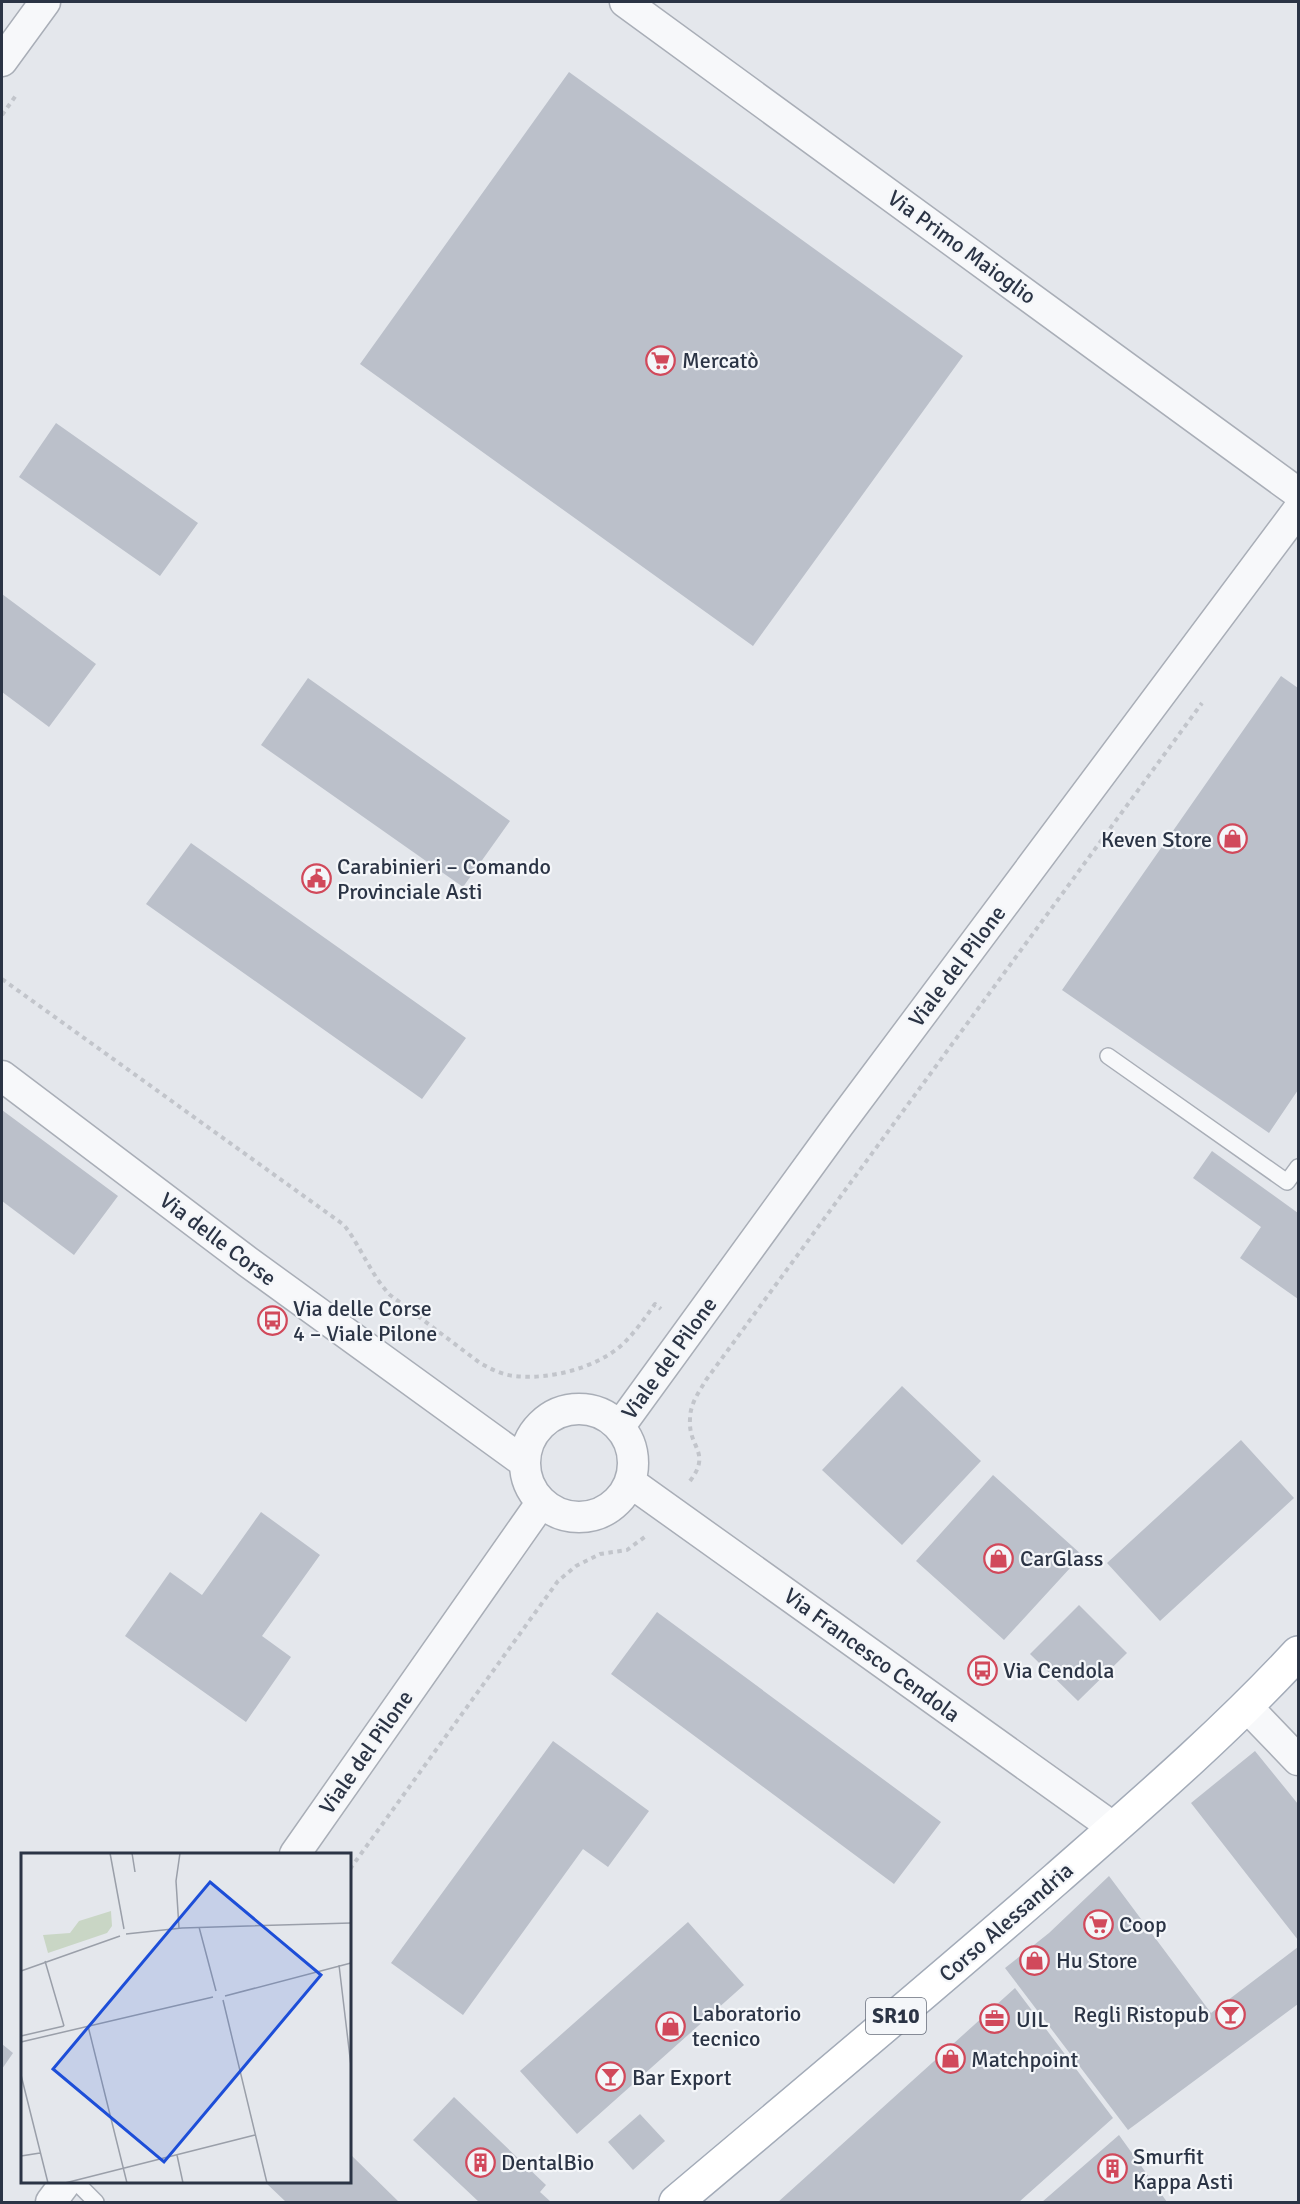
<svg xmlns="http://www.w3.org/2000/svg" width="1300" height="2204" viewBox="0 0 1300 2204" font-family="Signika,sans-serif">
  <rect width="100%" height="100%" fill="#e4e7ec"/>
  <path fill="#bbc0ca" d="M569,72L963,356L753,646L360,364Z
    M56,423L198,523L160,576L19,477Z
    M2,594L96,664L49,727L2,692Z
    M1281,676L1298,688V1090L1269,1133L1062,990Z
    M308,678L510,821L463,887L261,745Z
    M191,843L466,1038L422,1099L146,904Z
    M2,1110L118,1196L74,1255L2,1201Z
    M1212,1151L1298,1213V1299L1240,1258L1261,1227L1193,1178Z
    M902,1386L981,1461L902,1545L822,1470Z
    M1241,1440L1294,1498L1160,1621L1107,1563Z
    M993,1475L1082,1555L1004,1640L916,1561Z
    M261,1512L320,1555L262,1636L291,1657L246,1722L125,1636L170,1572L202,1595Z
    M1079,1605L1127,1653L1078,1701L1030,1654Z
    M657,1612L941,1822L894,1884L611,1674Z
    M553,1741L649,1811L608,1867L583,1849L463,2015L391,1963Z
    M1255,1751L1298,1804V1940L1191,1803Z
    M1109,1876L1211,2013L1298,1947V2004L1128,2130L1005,1968L1049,1933Z
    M688,1922L744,1985L577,2134L520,2071Z
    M1015,1988L1113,2118L1019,2202H778Z
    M2,2044L13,2053L2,2069Z
    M454,2097L546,2185L540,2192L551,2202H479L413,2140Z
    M640,2114L665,2141L633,2170L608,2142Z
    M1119,2135L1167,2202H1042Z
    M350,2154L399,2202H286L265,2182H350Z"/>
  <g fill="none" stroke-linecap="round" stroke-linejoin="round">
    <defs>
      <path id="lane" d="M1108,1056L1287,1182L1298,1167
        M76,2182L96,2202"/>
      <path id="street" d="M625,2L1298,493
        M2,61L45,2
        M2,1076L248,1262L524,1462
        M525 1463a54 54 0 1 1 108 0a54 54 0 1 1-108 0Z
        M620,1426L838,1126L1298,510
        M630,1482L1114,1828
        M1247,1707L1298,1760
        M295,1854L541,1503
        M51,2202L66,2182"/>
      <path id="primary" d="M676,2202C803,2095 931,1988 1056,1879C1139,1806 1223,1734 1298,1653"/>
    </defs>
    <use href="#lane" stroke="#a9aeb7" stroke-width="18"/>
    <use href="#street" stroke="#a9aeb7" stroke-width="33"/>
    <use href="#primary" stroke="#a3abb8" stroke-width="36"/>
    <path stroke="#c2c5cb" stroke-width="4" stroke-dasharray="4.5 4.5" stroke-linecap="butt" d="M2,115L17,94
      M2,979L344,1225C361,1247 371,1275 390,1295L480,1363C491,1369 502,1375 515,1376C549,1380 597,1368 623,1344C635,1332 645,1318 655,1304L661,1309
      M690,1481C712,1452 688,1448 690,1419C690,1404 699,1392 706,1380L1202,703
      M350,1869L558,1581L576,1566L600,1554L627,1550L646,1536"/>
    <use href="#lane" stroke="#f7f8fa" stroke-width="15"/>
    <use href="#street" stroke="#f7f8fa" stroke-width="30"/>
    <use href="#primary" stroke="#fff" stroke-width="33"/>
  </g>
  <defs>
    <symbol id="supermarket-ring" viewBox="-11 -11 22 22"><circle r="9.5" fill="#f4f6f9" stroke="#d1495b" stroke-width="1.5"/><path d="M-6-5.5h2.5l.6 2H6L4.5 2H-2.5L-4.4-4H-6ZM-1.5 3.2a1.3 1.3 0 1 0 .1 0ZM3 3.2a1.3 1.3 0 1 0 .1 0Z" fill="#d1495b"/></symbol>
    <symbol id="shop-ring" viewBox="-11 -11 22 22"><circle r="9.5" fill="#f4f6f9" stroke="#d1495b" stroke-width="1.5"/><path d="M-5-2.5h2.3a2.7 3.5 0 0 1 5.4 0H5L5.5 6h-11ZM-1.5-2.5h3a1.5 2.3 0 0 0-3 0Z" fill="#d1495b"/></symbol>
    <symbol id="civic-ring" viewBox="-11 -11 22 22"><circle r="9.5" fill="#f4f6f9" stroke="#d1495b" stroke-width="1.5"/><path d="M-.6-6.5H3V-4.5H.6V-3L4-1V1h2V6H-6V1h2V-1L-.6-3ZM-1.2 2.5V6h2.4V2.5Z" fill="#d1495b"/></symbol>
    <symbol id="bus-ring" viewBox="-11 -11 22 22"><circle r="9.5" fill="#f4f6f9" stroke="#d1495b" stroke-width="1.5"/><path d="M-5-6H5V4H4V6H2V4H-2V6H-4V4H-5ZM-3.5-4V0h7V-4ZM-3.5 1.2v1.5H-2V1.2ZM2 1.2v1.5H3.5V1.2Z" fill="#d1495b"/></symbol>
    <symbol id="bar-ring" viewBox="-11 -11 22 22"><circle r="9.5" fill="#f4f6f9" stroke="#d1495b" stroke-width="1.5"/><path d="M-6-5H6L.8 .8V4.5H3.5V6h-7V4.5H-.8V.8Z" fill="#d1495b"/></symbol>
    <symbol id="office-ring" viewBox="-11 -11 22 22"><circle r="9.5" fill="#f4f6f9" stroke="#d1495b" stroke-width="1.5"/><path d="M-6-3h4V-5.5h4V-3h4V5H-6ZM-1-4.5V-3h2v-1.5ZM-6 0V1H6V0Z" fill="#d1495b"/></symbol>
    <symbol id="building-ring" viewBox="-11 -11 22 22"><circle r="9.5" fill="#f4f6f9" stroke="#d1495b" stroke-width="1.5"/><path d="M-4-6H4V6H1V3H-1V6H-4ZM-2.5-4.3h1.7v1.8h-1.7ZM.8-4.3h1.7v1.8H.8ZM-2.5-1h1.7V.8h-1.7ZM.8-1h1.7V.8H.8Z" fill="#d1495b"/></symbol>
  </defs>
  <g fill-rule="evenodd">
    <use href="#supermarket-ring" x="644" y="344" width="33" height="33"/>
    <use href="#shop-ring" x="1216" y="822" width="33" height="33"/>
    <use href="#civic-ring" x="300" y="862" width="33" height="33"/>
    <use href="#bus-ring" x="256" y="1304" width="33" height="33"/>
    <use href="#shop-ring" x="982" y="1542" width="33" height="33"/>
    <use href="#bus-ring" x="966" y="1654" width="33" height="33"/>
    <use href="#supermarket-ring" x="1082" y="1908" width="33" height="33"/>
    <use href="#shop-ring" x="1018" y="1944" width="33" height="33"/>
    <use href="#bar-ring" x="1214" y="1998" width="33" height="33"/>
    <use href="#office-ring" x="978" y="2002" width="33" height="33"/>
    <use href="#shop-ring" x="654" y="2010" width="33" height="33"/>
    <use href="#shop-ring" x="934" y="2042" width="33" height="33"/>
    <use href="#bar-ring" x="594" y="2060" width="33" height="33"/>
    <use href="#building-ring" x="464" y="2146" width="33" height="33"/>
    <use href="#building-ring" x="1096" y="2152" width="33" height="33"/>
  </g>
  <g text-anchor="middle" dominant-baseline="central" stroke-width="4.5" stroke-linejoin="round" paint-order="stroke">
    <rect fill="#f4f6f9" stroke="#676e7b" stroke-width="1.5" x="866" y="1998" width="60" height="36" rx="4.5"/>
    <g font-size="21" font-weight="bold" fill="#2b3445">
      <text x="896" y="2016">SR10</text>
    </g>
    <g font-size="22" fill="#2b3445" stroke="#f4f6f9">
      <text transform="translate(962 247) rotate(36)">Via Primo Maioglio</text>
      <text transform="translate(957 966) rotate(-53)">Viale del Pilone</text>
      <text transform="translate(218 1239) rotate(37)">Via delle Corse</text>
      <text transform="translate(669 1358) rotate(-54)">Viale del Pilone</text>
      <text transform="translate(872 1655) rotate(36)">Via Francesco Cendola</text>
      <text transform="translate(366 1752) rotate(-55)">Viale del Pilone</text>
      <text transform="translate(1006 1922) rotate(-41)">Corso Alessandria</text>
    </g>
    <g font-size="22" fill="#2b3445" stroke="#f4f6f9" text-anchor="start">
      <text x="682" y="360">Mercatò</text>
      <text x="1212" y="839" text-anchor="end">Keven Store</text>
      <text x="337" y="866">Carabinieri – Comando<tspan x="337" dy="25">Provinciale Asti</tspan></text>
      <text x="293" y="1308">Via delle Corse<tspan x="293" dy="25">4 – Viale Pilone</tspan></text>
      <text x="1020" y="1558">CarGlass</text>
      <text x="1003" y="1670">Via Cendola</text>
      <text x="1119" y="1924">Coop</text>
      <text x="1056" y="1960">Hu Store</text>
      <text x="692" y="2013">Laboratorio<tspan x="692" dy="25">tecnico</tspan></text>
      <text x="1209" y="2014" text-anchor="end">Regli Ristopub</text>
      <text x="1016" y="2019">UIL</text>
      <text x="971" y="2059">Matchpoint</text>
      <text x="632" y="2077">Bar Export</text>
      <text x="1133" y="2156">Smurfit<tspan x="1133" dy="25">Kappa Asti</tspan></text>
      <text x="501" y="2162">DentalBio</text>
    </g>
  </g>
  <g transform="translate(21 1853)">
    <rect width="330" height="330" fill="#e4e7ec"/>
    <path d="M90,58L91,73L86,80L27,100L22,82L49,80L58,68Z" fill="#c9d6c5"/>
    <path fill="none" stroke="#9a9fa9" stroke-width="1.5" d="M89,0L103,76M111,0L114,19M178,74L195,138M158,75L155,28L159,0M105,81L161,75L330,70M24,108L43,173M318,112L330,213M0,118L99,83M204,143L330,110M202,147L246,330M67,173L106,330M0,183L43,173M0,189L192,144M0,222L27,330M156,302L162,330M0,303L19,300M44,330L234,282"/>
    <path fill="#1d4ed8" fill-opacity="0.15" stroke="#1d4ed8" stroke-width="3" d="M189,29L300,122L143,309L32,216Z"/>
    <rect width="330" height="330" fill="none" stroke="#2b3445" stroke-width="3"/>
  </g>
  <rect width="1300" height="2204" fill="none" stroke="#2b3445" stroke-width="6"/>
</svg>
